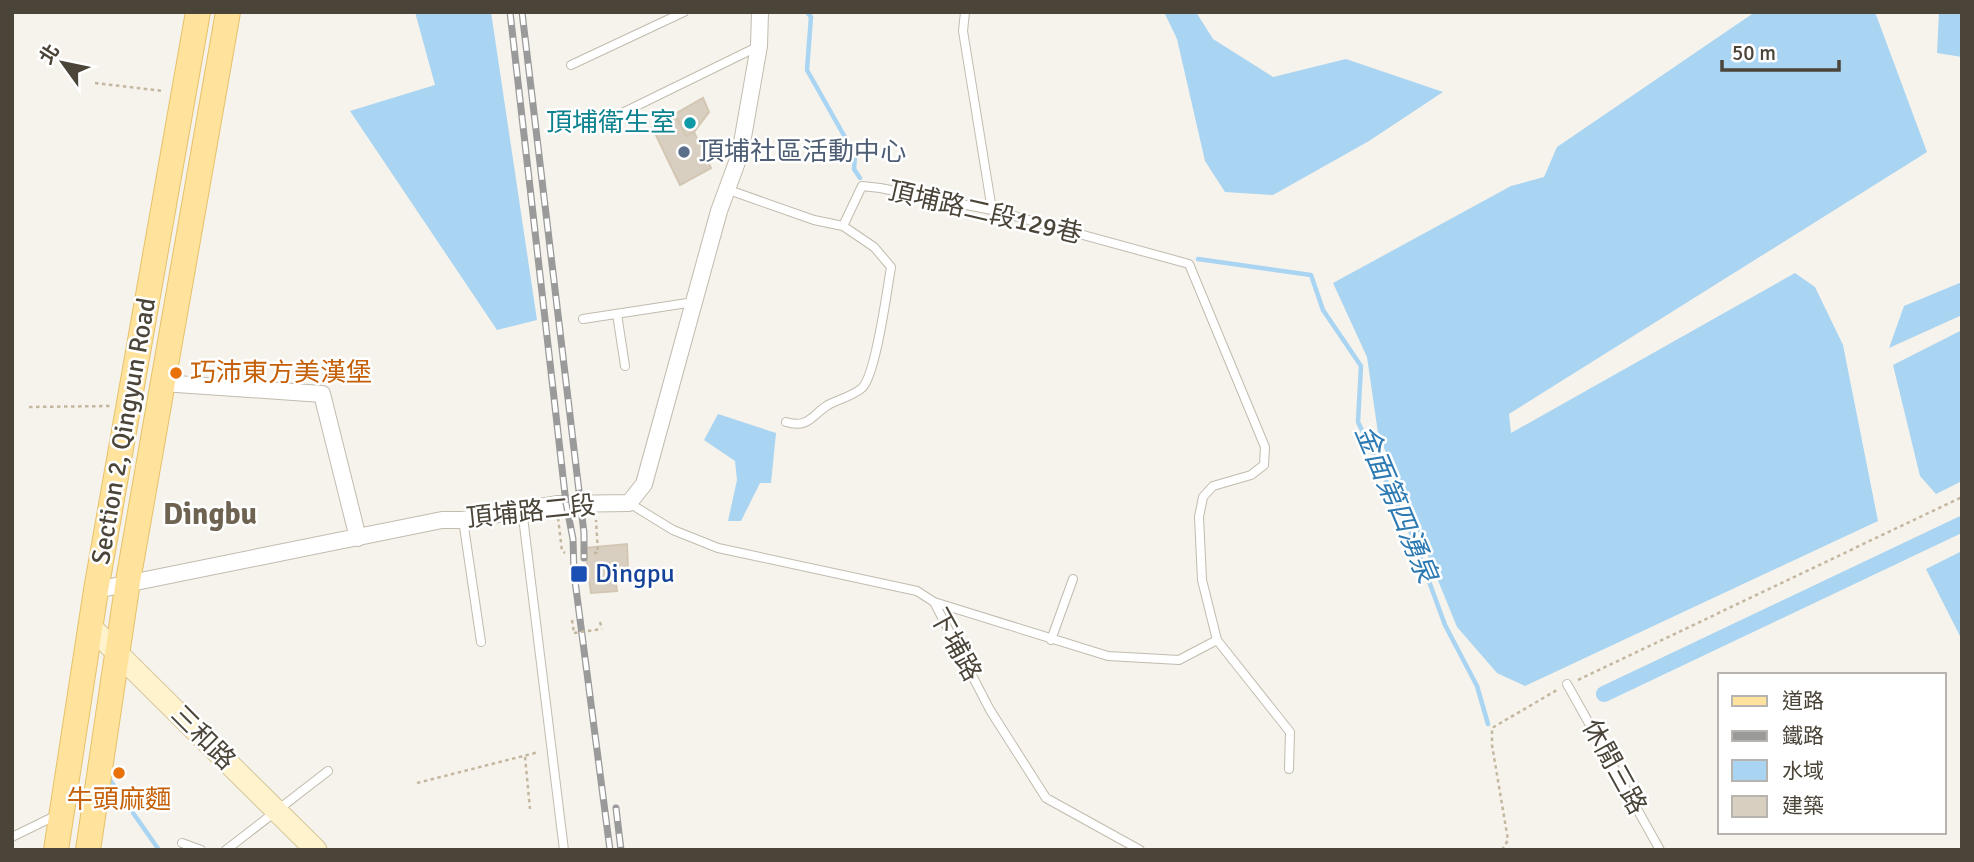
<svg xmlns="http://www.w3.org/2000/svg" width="1974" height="862" viewBox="0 0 1974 862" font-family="Signika,'Noto Sans TC',sans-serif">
  <rect width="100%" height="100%" fill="#f6f3ec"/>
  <path fill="#a9d4f2" d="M415,12H491L537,320L497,330L350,111L435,85Z
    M1164,12H1196L1213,39L1273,77L1346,59L1443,92L1369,141L1273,195L1225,192L1205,161L1177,39Z
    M1755,12H1875L1927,152L1509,414L1511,433L1795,273L1815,287L1843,345L1878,521L1525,686L1497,673L1457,627L1378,433L1367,357L1333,283L1511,186L1544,177L1557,147Z
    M1939,12H1962V57L1937,53Z
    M1962,282V315L1889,348L1904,306Z
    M1962,330V481L1936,494L1920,476L1893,365Z
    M718,414L776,433L771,483H760L741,521H728L737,480L735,461L704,440Z
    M1962,551V640L1926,569Z"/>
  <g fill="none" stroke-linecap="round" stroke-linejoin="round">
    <path stroke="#a9d4f2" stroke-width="4.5" d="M807,12L811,17L807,70L855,155L854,169L860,178
      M1198,259L1311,275L1323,310L1361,366L1358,422L1412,535L1445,625L1477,686L1488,724
      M110,780L159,850"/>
    <path stroke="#a9d4f2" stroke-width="16" d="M1604,694L1962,524"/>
  </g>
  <path fill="#d8cfc1" stroke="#d3c7b4" stroke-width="2" d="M703,98L709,112L694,132L686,136L675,114Z
    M675,114L686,136L694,132L711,168L680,185L652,127Z
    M627,544L628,570L614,571L617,591L591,593L585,548Z"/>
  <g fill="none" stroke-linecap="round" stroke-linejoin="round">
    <defs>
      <path id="service" d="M965,12L963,31L992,210
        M571,65L684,12
        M618,115L759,46
        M726,189L814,220L843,226L862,186L880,188L992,210L1189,264L1265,447L1264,465L1251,475L1213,486L1203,497L1199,517L1202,580L1217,640L1290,732L1289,769
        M617,314L625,366
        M583,319L694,302
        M786,422C808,429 812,415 828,405C839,399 851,397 862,388C876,375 887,290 891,267L874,247L843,226
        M629,503L673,530L718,548L917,591L934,602L990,710L1046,798L1140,850
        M522,509L564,850
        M463,520L481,642
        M934,602L1108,656L1179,660L1217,640
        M1051,640L1073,579
        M1567,684L1660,850
        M12,837L55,816
        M182,843L201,850
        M226,850L328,771"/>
      <path id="minor" d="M162,383L322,394L358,538
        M96,590L442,520H463L557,504L629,503L644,484L719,211L740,154L759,46L760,12"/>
      <path id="secondary" d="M90,626L316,850"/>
      <path id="primary" d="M56,850L96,590L198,12
        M88,850L128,581L228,12"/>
    </defs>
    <use href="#service" stroke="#c2bbae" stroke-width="10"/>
    <use href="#minor" stroke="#c2bbae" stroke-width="18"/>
    <use href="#secondary" stroke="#d6c79b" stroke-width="23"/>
    <use href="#primary" stroke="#e6c16a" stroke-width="26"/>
    <path stroke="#c4b79f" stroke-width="2.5" stroke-dasharray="3.5 3.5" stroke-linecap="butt" d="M95,83L163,91
      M29,407L110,406
      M558,518L562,551L565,553
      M594,553H598L596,520
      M572,620L574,633
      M600,622L602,629
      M1578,680L1962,497
      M525,757L530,809
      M417,783L539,752
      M1502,850L1508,840L1492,745V728L1557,690"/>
    <use href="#service" stroke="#fff" stroke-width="8"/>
    <use href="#minor" stroke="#fff" stroke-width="16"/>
    <use href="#secondary" stroke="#fff3cd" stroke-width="21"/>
    <use href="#primary" stroke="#ffe39c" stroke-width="24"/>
    <defs>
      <path id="rail" d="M510,12L566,503L573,539L574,573L610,850
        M522,12L584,533V558
        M616,808L621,850"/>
    </defs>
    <use href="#rail" stroke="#9a9a9a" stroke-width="7"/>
    <use href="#rail" stroke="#fff" stroke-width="4.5" stroke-dasharray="13" stroke-linecap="butt"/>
    <path stroke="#c4b79f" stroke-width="2.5" stroke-dasharray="3.5 3.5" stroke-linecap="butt" d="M574,633L602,629"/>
  </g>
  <circle fill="#0f9aa8" stroke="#fff" stroke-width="2.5" cx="690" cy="123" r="7"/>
  <circle fill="#5c6f8a" stroke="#fff" stroke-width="2.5" cx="684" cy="152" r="7"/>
  <g fill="#e8710a" stroke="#fff" stroke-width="2.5">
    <circle cx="176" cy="373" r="7"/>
    <circle cx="119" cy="773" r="7"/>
  </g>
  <rect fill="#1a4fb4" stroke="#fff" stroke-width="2.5" x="570" y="565" width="18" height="18" rx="3.5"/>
  <g text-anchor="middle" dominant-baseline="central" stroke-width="5" stroke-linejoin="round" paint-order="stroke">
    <g font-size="26" fill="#0d838f" stroke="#fff" text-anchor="end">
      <text x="676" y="123">頂埔衛生室</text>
    </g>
    <g font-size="26" fill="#4e5e75" stroke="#fff" text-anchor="start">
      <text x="698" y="152">頂埔社區活動中心</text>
    </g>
    <g font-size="26" fill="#4b4439" stroke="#fff">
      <text transform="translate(985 213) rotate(13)">頂埔路二段129巷</text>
      <text transform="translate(124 431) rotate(-80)">Section 2, Qingyun Road</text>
      <text transform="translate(531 512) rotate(-6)">頂埔路二段</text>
      <text transform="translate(955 645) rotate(61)">下埔路</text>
      <text transform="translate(203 738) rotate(45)">三和路</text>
      <text transform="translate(1614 767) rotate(61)">休閒三路</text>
    </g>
    <g font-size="26" fill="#c56008" stroke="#fff" text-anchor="start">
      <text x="190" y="373">巧沛東方美漢堡</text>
      <text x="119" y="800" text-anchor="middle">牛頭麻麵</text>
    </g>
    <g font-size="26" fill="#164399" stroke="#fff" text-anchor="start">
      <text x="595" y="574">Dingpu</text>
    </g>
    <g font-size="28" font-style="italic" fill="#2e7ab2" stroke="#fff">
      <text transform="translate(1396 504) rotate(67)">金面第四湧泉</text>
    </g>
    <g font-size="30" font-weight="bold" fill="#6e6250" stroke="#fff">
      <text x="210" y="514">Dingbu</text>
    </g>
  </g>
  <rect width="1974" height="862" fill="none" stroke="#4b4439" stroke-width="28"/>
  <rect x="1718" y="673" width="228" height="161" fill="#ffffff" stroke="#b7b4b0" stroke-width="2"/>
  <rect x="1732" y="696" width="35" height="10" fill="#ffe39c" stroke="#b7b4b0" stroke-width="2"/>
  <text x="1782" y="708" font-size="21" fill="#4b4439">道路</text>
  <rect x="1732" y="731" width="35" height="10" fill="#9a9a9a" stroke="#b7b4b0" stroke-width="2"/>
  <text x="1782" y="743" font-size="21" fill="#4b4439">鐵路</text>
  <rect x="1732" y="760" width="35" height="21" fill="#a9d4f2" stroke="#b7b4b0" stroke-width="2"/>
  <text x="1782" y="778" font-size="21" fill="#4b4439">水域</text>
  <rect x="1732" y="796" width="35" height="21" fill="#d8cfc1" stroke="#b7b4b0" stroke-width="2"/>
  <text x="1782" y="813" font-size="21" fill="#4b4439">建築</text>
  <g transform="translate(63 63) rotate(303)" stroke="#ffffff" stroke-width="5" paint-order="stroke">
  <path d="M0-5L12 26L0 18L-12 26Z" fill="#4b4439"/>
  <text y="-10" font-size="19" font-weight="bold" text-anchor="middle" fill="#4b4439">北</text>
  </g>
  <path d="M1722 60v10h117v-10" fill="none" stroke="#4b4439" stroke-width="3.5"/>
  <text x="1732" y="60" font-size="21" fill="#4b4439" stroke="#ffffff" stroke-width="5" paint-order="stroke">50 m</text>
</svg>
